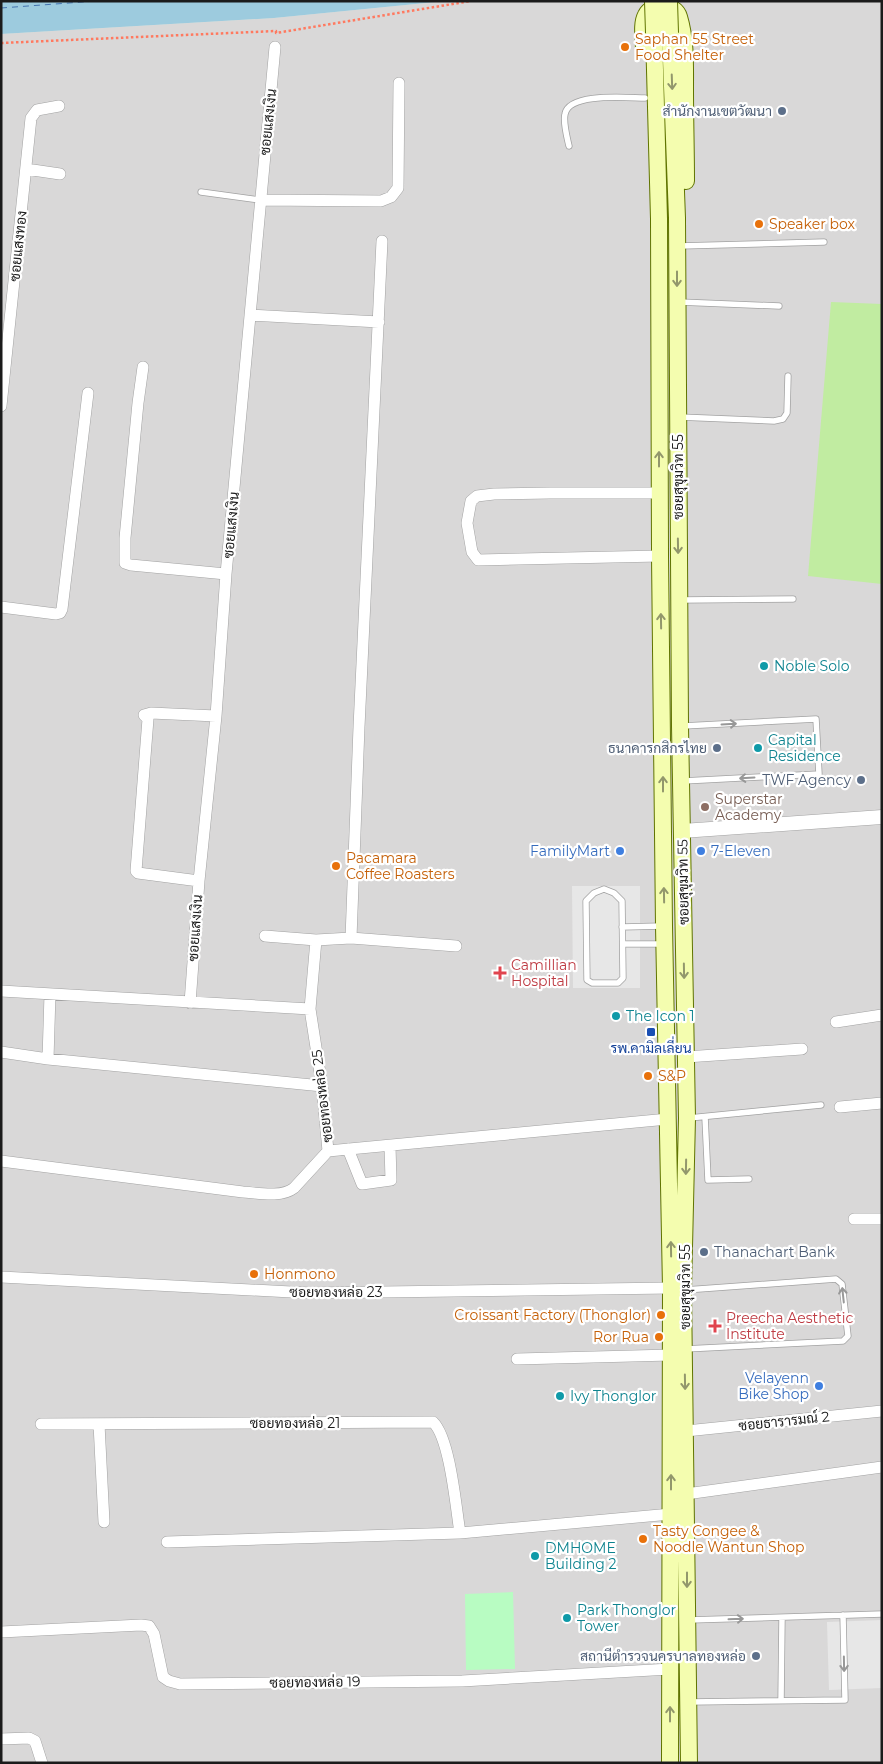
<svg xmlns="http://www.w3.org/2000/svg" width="883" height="1764" viewBox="0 0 883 1764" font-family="Montserrat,Sarabun,sans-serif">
  <rect width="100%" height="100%" fill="#edeae0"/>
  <path fill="#d9d8d8" d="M446,1H882V1763H1V34L274,18Z"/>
  <path fill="#c1eca1" d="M831,302L882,304V584L808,576Z"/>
  <path fill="#b8fcc2" d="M513,1592L515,1669L466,1670L465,1594Z"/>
  <path fill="#e7e7e7" d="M572,886H640V988H573Z
    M882,1620V1688L829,1690L827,1622Z"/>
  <path fill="#9dcbde" d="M1,1H446L274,18L1,34Z"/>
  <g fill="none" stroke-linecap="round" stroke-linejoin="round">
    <path stroke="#4473af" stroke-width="1" stroke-dasharray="6 5" stroke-linecap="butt" d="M1,8L96,1"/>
    <defs>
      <path id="service" d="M569,146C567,137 563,123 565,114C569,92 628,98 645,98
        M201,192L260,200
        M679,246L824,242
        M679,302L779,306
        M679,417L774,421L783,419L787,413L788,376
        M681,600L793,599
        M683,726L816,719L819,774L683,781
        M604,889L614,893L622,901L623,978L618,983H592L587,980L586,901L594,893Z
        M622,927L663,926
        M623,944H662
        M705,1117L708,1180L749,1179
        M689,1118L821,1105
        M685,1290L836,1279L842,1284L848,1336L843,1341L685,1349
        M689,1620L882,1614
        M781,1701L782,1618
        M689,1702L845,1700L843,1615"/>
      <path id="minor" d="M26,169L60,174
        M260,200L381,201L391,197L398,188L399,83
        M250,315L379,322
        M143,367L138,403L125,538V563L131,565L226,574
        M1,406L31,118L37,110L59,106
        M659,493H550L494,494L477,496L471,501L467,523L472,552L478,560L660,556
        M1,607L56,614L60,613L62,609L88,393
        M199,881L138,873L136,871L148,719L144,715L151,713L216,716
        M265,936L316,940
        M351,938L456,946
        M1,991L310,1009
        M190,1003L199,881L216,716L226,574L275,47
        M836,1022L882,1015
        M1,1052L48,1059L322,1086
        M686,1057L802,1049
        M48,1059L50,994
        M840,1107L882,1103
        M348,1149L362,1184L391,1180L390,1146
        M328,1151L322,1086L310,1009L316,940L351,938L359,727L382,241
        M328,1151L668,1119
        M1,1161L243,1192C258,1193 281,1198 294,1188L328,1151
        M854,1219H882
        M1,1277L310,1293L671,1288
        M517,1359L671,1355
        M41,1424L433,1422C450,1438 456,1508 460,1533
        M99,1424L104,1522
        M686,1431L882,1411
        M686,1494L882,1467
        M167,1542L460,1533L671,1514
        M1,1632L141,1625L149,1626L154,1634L163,1677L169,1681L180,1684L462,1681L670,1669
        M1,1739L29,1738L35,1741L42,1763"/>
      <path id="tertiary" d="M682,831L882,817"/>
      <path id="secondary" d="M654,33L659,219L660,556L664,926L671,1288L670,1763
        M670,33L677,218L680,726L687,1118L683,1290L689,1763
        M644,49C644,39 641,24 646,15C652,3 675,3 679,17C686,40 685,66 685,89C685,120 686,151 686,181"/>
    </defs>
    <use href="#service" stroke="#a2a2a2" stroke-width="7"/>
    <use href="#minor" stroke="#a2a2a2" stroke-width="12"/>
    <use href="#tertiary" stroke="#a2a2a2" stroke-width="15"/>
    <use href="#secondary" stroke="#607400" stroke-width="18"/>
    <path stroke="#ff795f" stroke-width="2.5" stroke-dasharray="2.5 2.5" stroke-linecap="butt" d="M1,43L276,31V33L471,1"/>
    <use href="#service" stroke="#fff" stroke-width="5.5"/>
    <use href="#minor" stroke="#fff" stroke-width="11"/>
    <use href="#tertiary" stroke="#fff" stroke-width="14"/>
    <use href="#secondary" stroke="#f4fdaf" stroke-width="16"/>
    <defs>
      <path id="secondary-bridge" d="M653,1L654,33
        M669,1L670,33"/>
    </defs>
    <use href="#secondary-bridge" stroke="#607400" stroke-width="18" stroke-linecap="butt"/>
    <use href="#secondary-bridge" stroke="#f4fdaf" stroke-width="16"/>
  </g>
  <defs><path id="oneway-shaft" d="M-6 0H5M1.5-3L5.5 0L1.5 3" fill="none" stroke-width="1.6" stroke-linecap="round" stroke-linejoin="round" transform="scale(1.25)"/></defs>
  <g stroke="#92976c">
    <use href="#oneway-shaft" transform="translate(672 82) rotate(88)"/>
    <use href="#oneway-shaft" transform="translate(677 279) rotate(90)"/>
    <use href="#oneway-shaft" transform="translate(659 459) rotate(-90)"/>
    <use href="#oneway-shaft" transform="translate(678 546) rotate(89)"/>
    <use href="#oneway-shaft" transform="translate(661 621) rotate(-91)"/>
    <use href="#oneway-shaft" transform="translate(663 784) rotate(-90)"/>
    <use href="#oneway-shaft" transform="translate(664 895) rotate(-91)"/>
    <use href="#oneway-shaft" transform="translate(684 971) rotate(89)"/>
    <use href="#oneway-shaft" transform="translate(686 1167) rotate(91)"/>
    <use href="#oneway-shaft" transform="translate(671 1249) rotate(-91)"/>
    <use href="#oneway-shaft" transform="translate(685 1382) rotate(89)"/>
    <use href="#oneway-shaft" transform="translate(671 1482) rotate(-90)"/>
    <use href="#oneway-shaft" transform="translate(687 1580) rotate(90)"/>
    <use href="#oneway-shaft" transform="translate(670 1714) rotate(-90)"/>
  </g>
  <g stroke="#989898">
    <use href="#oneway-shaft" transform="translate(729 724) rotate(-3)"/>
    <use href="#oneway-shaft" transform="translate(747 778) rotate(177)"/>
    <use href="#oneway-shaft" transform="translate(843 1295) rotate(-96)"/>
    <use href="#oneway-shaft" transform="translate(736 1619) rotate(-2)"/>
    <use href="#oneway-shaft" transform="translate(844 1664) rotate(89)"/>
  </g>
  <g fill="#e8710a" stroke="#fff" stroke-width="2">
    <circle cx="625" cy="47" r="5"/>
    <circle cx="759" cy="224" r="5"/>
    <circle cx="336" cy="866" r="5"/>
    <circle cx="648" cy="1076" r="5"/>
    <circle cx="254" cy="1274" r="5"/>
    <circle cx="661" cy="1315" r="5"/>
    <circle cx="659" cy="1337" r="5"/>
    <circle cx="643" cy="1539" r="5"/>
  </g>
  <g fill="#5c6f8a" stroke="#fff" stroke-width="2">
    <circle cx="782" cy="111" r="5"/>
    <circle cx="717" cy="748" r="5"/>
    <circle cx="861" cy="780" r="5"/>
    <circle cx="704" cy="1252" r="5"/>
    <circle cx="756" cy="1656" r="5"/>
  </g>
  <g fill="#0f9aa8" stroke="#fff" stroke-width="2">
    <circle cx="764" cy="666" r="5"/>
    <circle cx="758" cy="748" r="5"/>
    <circle cx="616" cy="1016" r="5"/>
    <circle cx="560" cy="1396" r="5"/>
    <circle cx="535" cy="1556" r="5"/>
    <circle cx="567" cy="1618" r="5"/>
  </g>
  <circle fill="#8d6e63" stroke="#fff" stroke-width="2" cx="705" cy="807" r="5"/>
  <g fill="#3f7fe0" stroke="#fff" stroke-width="2">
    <circle cx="620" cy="851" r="5"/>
    <circle cx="701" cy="851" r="5"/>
    <circle cx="819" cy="1386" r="5"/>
  </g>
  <g fill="#e0444e" stroke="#fff" stroke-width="2">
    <path d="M497.5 965.5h5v5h5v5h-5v5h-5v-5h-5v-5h5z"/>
    <path d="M712.5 1318.5h5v5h5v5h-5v5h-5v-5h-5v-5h5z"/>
  </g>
  <rect fill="#1a4fb4" stroke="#fff" stroke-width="2" x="646" y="1027" width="10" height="10" rx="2.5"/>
  <g text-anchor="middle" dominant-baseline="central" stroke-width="4.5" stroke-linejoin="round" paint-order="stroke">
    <g font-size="14" fill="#c56008" stroke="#fff" text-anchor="start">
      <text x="635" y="39">Saphan 55 Street<tspan x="635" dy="16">Food Shelter</tspan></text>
      <text x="769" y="224">Speaker box</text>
      <text x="346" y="858">Pacamara<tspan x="346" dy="16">Coffee Roasters</tspan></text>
      <text x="658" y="1076">S&amp;P</text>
      <text x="264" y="1274">Honmono</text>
      <text x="651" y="1315" text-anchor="end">Croissant Factory (Thonglor)</text>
      <text x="649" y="1337" text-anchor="end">Ror Rua</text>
      <text x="653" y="1531">Tasty Congee &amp;<tspan x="653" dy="16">Noodle Wantun Shop</tspan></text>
    </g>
    <g font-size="14" fill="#4e5e75" stroke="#fff" text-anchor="end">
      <text x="772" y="111">สำนักงานเขตวัฒนา</text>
      <text x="707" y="748">ธนาคารกสิกรไทย</text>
      <text x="851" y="780">TWF Agency</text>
      <text x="714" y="1252" text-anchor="start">Thanachart Bank</text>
      <text x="746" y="1656">สถานีตำรวจนครบาลทองหล่อ</text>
    </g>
    <g font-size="14" fill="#1b1b1b" stroke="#fff">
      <text transform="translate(268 122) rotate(-84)">ซอยแสงเงิน</text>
      <text transform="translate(18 246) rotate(-84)">ซอยแสงทอง</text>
      <text transform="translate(678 477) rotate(-90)">ซอยสุขุมวิท 55</text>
      <text transform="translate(231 525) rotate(-85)">ซอยแสงเงิน</text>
      <text transform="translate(683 882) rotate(-91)">ซอยสุขุมวิท 55</text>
      <text transform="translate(195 928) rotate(-86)">ซอยแสงเงิน</text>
      <text transform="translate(322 1096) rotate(-97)">ซอยทองหล่อ 25</text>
      <text transform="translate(685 1287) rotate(-90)">ซอยสุขุมวิท 55</text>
      <text x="336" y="1292">ซอยทองหล่อ 23</text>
      <text transform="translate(784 1421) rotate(-6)">ซอยธารารมณ์ 2</text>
      <text x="295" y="1423">ซอยทองหล่อ 21</text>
      <text transform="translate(315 1682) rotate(-1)">ซอยทองหล่อ 19</text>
    </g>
    <g font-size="14" fill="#0d838f" stroke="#fff" text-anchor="start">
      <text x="774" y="666">Noble Solo</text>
      <text x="768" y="740">Capital<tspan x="768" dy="16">Residence</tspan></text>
      <text x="626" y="1016">The Icon 1</text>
      <text x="570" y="1396">Ivy Thonglor</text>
      <text x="545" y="1548">DMHOME<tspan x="545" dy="16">Building 2</tspan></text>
      <text x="577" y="1610">Park Thonglor<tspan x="577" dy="16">Tower</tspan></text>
    </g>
    <g font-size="14" fill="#785e54" stroke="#fff" text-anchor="start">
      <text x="715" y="799">Superstar<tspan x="715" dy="16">Academy</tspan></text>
    </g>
    <g font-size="14" fill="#366cbe" stroke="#fff" text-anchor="end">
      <text x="610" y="851">FamilyMart</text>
      <text x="711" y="851" text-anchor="start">7-Eleven</text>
      <text x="809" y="1378">Velayenn<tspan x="809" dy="16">Bike Shop</tspan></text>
    </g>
    <g font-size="14" fill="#be3a42" stroke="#fff" text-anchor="start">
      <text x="511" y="965">Camillian<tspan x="511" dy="16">Hospital</tspan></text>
      <text x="726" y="1318">Preecha Aesthetic<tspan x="726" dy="16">Institute</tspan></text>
    </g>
    <g font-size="14" fill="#164399" stroke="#fff">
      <text x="651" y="1048">รพ.คามิลเลี่ยน</text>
    </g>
  </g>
  <rect width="883" height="1764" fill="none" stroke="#1b1b1b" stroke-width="5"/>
</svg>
